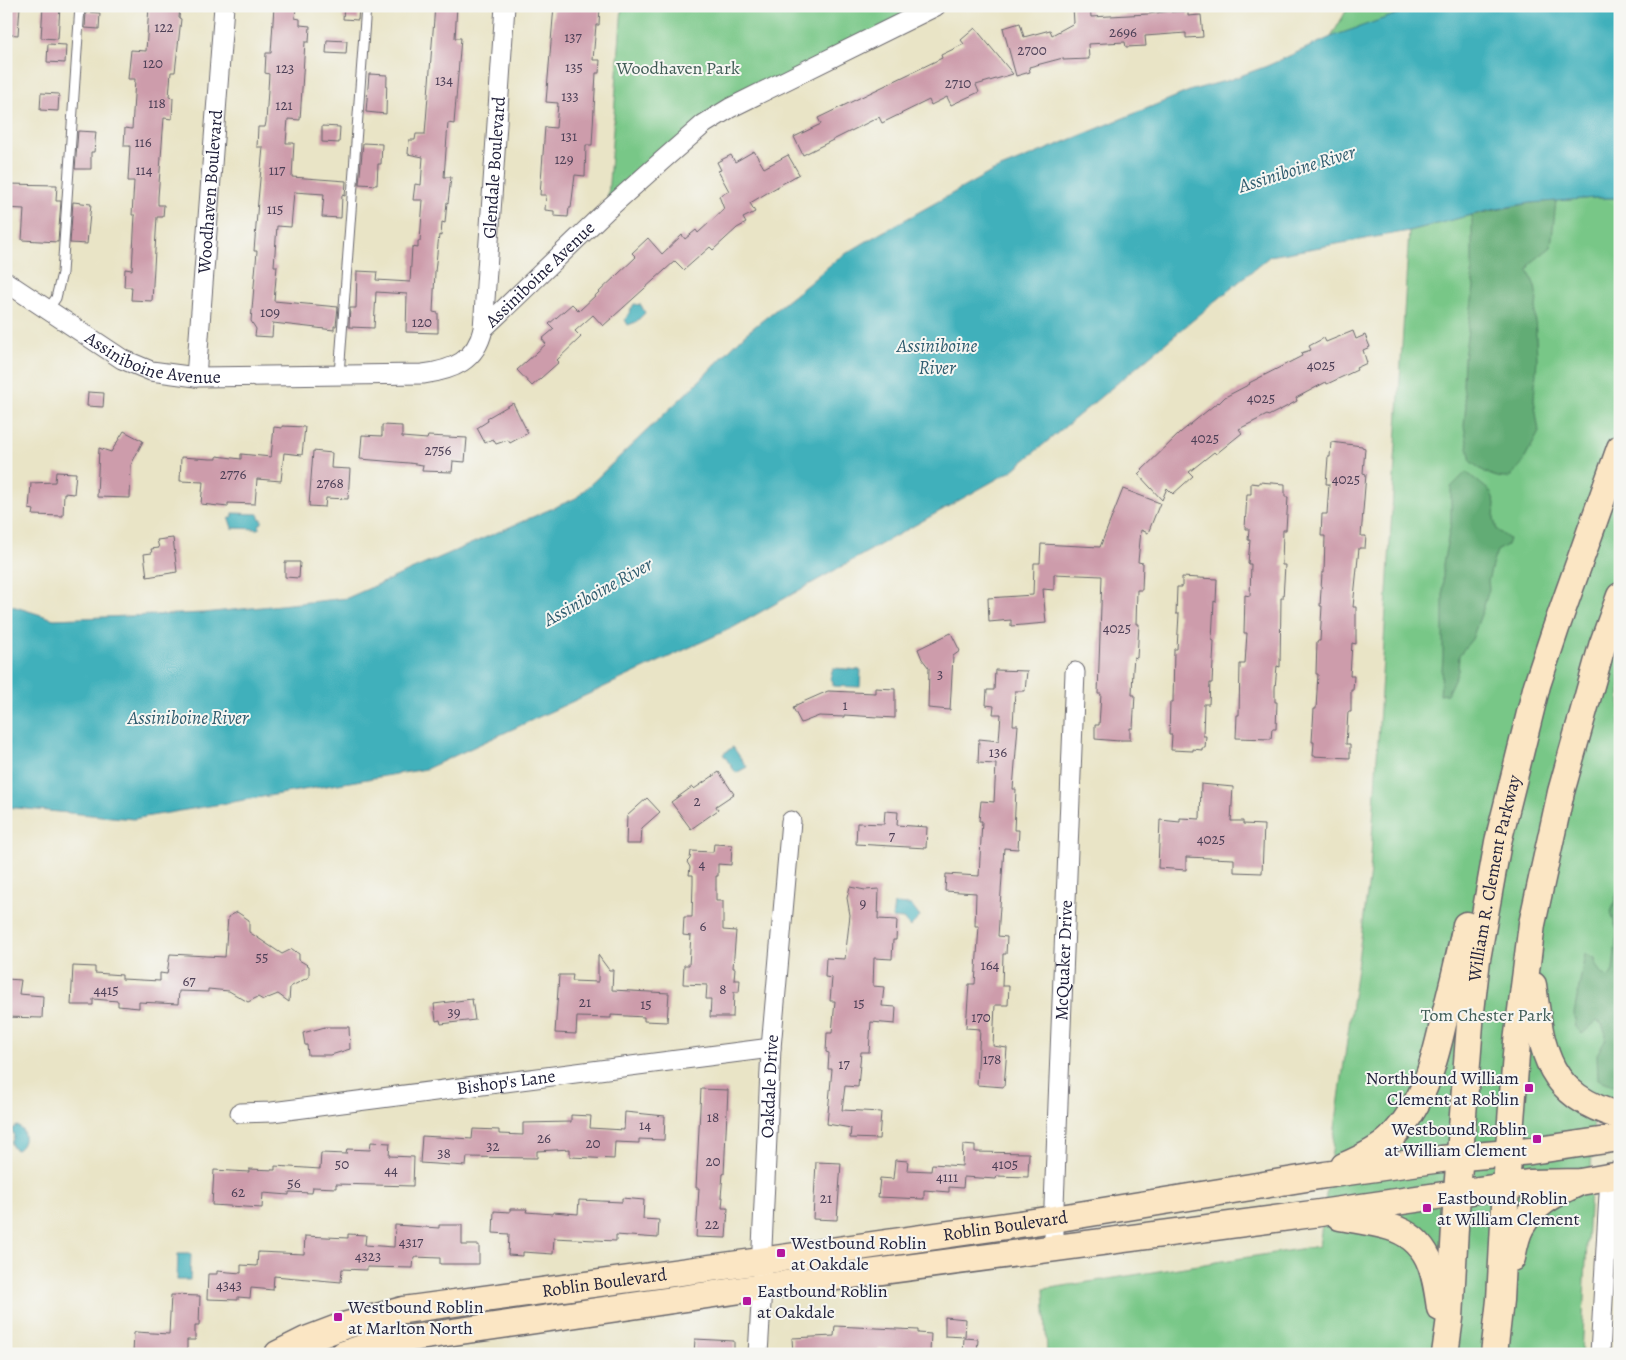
<svg xmlns="http://www.w3.org/2000/svg" width="1626" height="1360" viewBox="0 0 1626 1360" font-family="Alegreya,serif">
  <rect width="100%" height="100%" fill="#f6f6f2"/>
  <filter id="ink" filterUnits="userSpaceOnUse"><feTurbulence type="fractalNoise" baseFrequency=".02" numOctaves="2"/><feDisplacementMap in="SourceGraphic" scale="10" xChannelSelector="R" yChannelSelector="G"/><feConvolveMatrix kernelMatrix="1 2 1 2 8 2 1 2 1" color-interpolation-filters="sRGB"/></filter>
  <filter id="wash" filterUnits="userSpaceOnUse"><feTurbulence type="fractalNoise" baseFrequency=".0096" numOctaves="4" result="noise"/><feDisplacementMap in="SourceGraphic" scale="20" xChannelSelector="R" yChannelSelector="G"/><feGaussianBlur stdDeviation="1.12" result="paint"/><feColorMatrix in="noise" values="0 0 0 0 0 0 0 0 0 0 0 0 0 0 0 0 0 1.4 0 .05"/><feComposite in="paint" operator="in"/></filter>
  <g filter="url(#wash)">
    <rect width="100%" height="100%" fill="#e9e4c6"/>
    <path fill="#78c787" stroke="#4d7461" d="M622,6H936L730,108L607,210Z
      M1349,6H1399L1401,13L1331,37Z
      M1595,198H1620V1099L1595,1097L1581,1354H1047L1044,1289L1319,1246L1370,872L1409,231L1487,211L1530,203Z"/>
    <path fill="#62ac74" stroke="#426758" d="M1556,201L1551,247L1531,263L1528,270L1535,286L1537,299L1535,314L1537,359L1534,399L1539,432L1522,464L1509,478C1493,479 1483,471 1471,462L1464,426L1466,405L1463,386L1464,358L1474,287L1472,278V215L1530,203Z
      M1466,472L1491,492L1495,503L1494,518L1497,530L1509,539L1507,545L1497,551L1493,562L1488,581L1489,589L1483,609L1472,639L1459,655L1458,671L1447,694L1440,695L1443,658V564L1451,523V487Z
      M1620,883V1082L1613,1085L1598,1079L1597,1054L1605,1041L1606,1034L1602,1024L1597,1021L1582,1034L1576,1027L1574,1014L1585,954L1595,958C1596,968 1600,973 1608,978L1613,971L1617,931L1611,913Z"/>
    <path fill="#41b0bb" stroke="#32697b" d="M1399,6H1620V198H1595L1530,203L1487,211L1409,231L1270,256L1013,470L734,627L426,769L133,819L6,807V604L54,619L204,613L347,598L576,498L698,382L744,335L808,284L837,259L872,238L991,172L1192,90L1229,80L1267,66L1331,37L1400,13Z
      M634,304L641,305L645,313L636,322L628,325L625,320Z
      M233,513L259,514V518L262,519V523L259,525V529L232,528L229,519L233,517Z
      M833,668L861,670L860,687L833,686V681L830,679Z
      M733,747L747,767L736,773L723,754Z
      M894,904L911,905L920,917L910,927L903,919L892,918Z
      M18,1126C27,1132 26,1145 17,1150L13,1148L11,1143L14,1137L12,1129L15,1127Z
      M178,1254H191L190,1280H177Z"/>
    <g id="blocks">
      <path fill="#cd9cab" d="M6,6H20L18,35L6,34Z
        M43,6H60L58,39L41,38Z
        M149,6H180L179,18L181,19L175,72H171L169,97L173,98L172,119L164,118L158,197V205H164L163,217H157L152,301L131,300L132,287H124L125,269L132,270L135,215H132L134,181H128L130,146H124L125,128L132,129L135,79H128L131,50L146,51Z
        M274,6H296L295,18L300,19V25L310,26L309,42H305L300,120L288,119L286,143H294L292,177L346,181L345,196L342,195L341,218L322,217L324,194L294,192L291,227L277,226L274,266H277L274,301L338,307L336,326H334V330L273,323L272,337L255,336L256,329L251,321L257,251H254L258,201L263,147H257L258,127H265L266,122L269,74L265,73L266,53H271Z
        M344,6H359L358,20L343,19Z
        M435,6H457L455,38H461L454,124L448,123L444,177H451L448,203L447,202L445,223L442,222L441,236L439,235L435,272L433,312L438,313V333L406,332L407,294L376,292L374,328L349,327L350,308H356L357,271L377,272L376,280L410,282L412,247L418,248V241H420L423,200H413L415,184L421,185L423,157L408,154L409,140H415L416,134H425Z
        M554,6H600L599,25H596L593,60H600L599,73H596L592,145H586L585,176L575,175L571,208H569L568,217L554,216V211L545,210L546,195H540L545,127L556,128L558,103L546,102Z
        M1090,6L1091,17L1148,14L1171,11V12L1188,11V16L1201,15L1203,37L1186,38V33L1145,36L1146,46L1126,47L1125,42L1088,44L1089,59L1063,60V58L1029,67L1030,72L1016,76L1003,28L1020,23L1024,37L1050,30L1052,35L1074,23L1073,7Z
        M86,12L100,13L99,29L85,28Z
        M975,28L1013,74L976,85L979,92L951,105L947,97L931,105L929,100L882,123L879,117L803,155L794,137L821,124L818,118L942,58L941,55L964,44L961,40Z
        M327,40L347,41L346,54L326,53Z
        M48,44L66,45L65,63L47,62Z
        M369,74L387,75L386,114L366,112Z
        M41,93L59,94L58,111L40,110Z
        M322,126L340,127L339,143L322,142Z
        M78,131L96,132L94,152H91V169H75Z
        M363,143L382,144L381,164H378L377,185L359,184Z
        M754,151L764,168L788,155L799,174L750,203L755,212L743,218L746,223L737,228L713,250L710,247L684,270L675,261L603,326L593,315L575,331L581,337L557,360L559,362L532,386L517,370L546,344L542,339L554,329L549,324L572,304L579,311L636,257L632,253L648,238L662,254L682,235L685,239L696,230L698,233L724,209L719,196L729,191L718,171L721,170L717,162L731,155L735,162Z
        M8,184L57,185L56,201H61L58,242L22,240L24,209L6,208Z
        M73,202L91,204L87,244L70,243Z
        M1353,331L1356,339L1365,335L1370,347L1363,350L1367,363L1356,368L1357,370L1327,384L1326,382L1296,398L1297,401L1284,408L1268,416L1267,415L1239,429L1242,433L1216,454L1214,452L1189,472L1193,476L1173,494L1167,488L1162,500L1138,474L1181,432L1218,402L1219,403L1225,397L1250,384L1249,383L1302,356L1301,353L1311,350L1309,346L1324,338L1326,342Z
        M88,392L104,393L103,407L87,406Z
        M513,403L528,433L510,443L508,440L496,444L493,439L485,443L477,428L488,421L487,418Z
        M382,425L402,426V437L427,439L428,436L467,438L465,462L453,461L452,472L422,471L423,465L409,463L360,459L362,435L382,436Z
        M282,426L305,427L302,455L284,453L281,481L257,479L255,504L228,503V507L201,504L203,482L180,481L181,457L210,459H217V456L241,459V454L271,457L274,427L282,428Z
        M124,431L143,441L131,465L130,498L97,497L99,448L111,452Z
        M1331,442L1362,446V447L1365,448L1363,473L1366,474L1361,536H1366L1365,548H1359L1353,607H1356V644L1352,643L1350,676H1354L1353,690H1351V712H1348L1346,744H1350V758L1313,756L1314,742H1312L1314,709H1316L1318,674H1316L1317,641H1320L1322,606H1320L1322,573H1324L1325,536H1321L1322,514H1327L1329,484H1326L1328,457H1330Z
        M313,451L332,453L331,468L350,469L348,499L326,498L325,507L309,506Z
        M56,472L76,473L74,494L64,493L63,516L33,515L34,510L29,509L31,483L55,482Z
        M1259,482L1285,484V497H1288L1286,530H1283L1282,565H1285L1283,598H1281L1280,667L1277,666L1275,688V702H1277L1276,729H1272L1271,739L1236,738L1237,715H1239L1240,664H1245L1247,633H1244L1245,595L1250,596L1251,564H1248L1250,540H1248L1249,529H1245L1247,494H1251V483L1259,484Z
        M1123,489L1160,503L1148,533L1141,530L1138,562L1143,563L1142,590H1137L1136,624H1139L1137,658L1134,657L1133,669L1132,695H1135L1133,728H1130V740H1119V741L1095,739V725H1099L1101,694H1098L1102,576L1054,574V590L1043,589L1046,623L1011,626V620L989,622L988,598L1033,595L1034,563H1040L1041,544L1100,547Z
        M173,538L177,572L147,577L144,554L152,553L151,549L159,548L157,540Z
        M285,562H300L299,578L285,577Z
        M1182,577L1217,579L1216,602L1214,601L1212,640L1214,641L1212,683H1210L1209,704H1204L1203,736H1206L1205,748H1202V750L1193,749V751L1171,750L1172,735H1169L1170,702H1173L1174,649H1177L1179,614H1176L1177,587H1182Z
        M951,633L960,651L953,656L950,710L928,708L929,668L922,659L918,649Z
        M995,670L1027,671L1025,691H1015L1013,725H1018L1013,789H1016L1014,830H1019L1018,849L1004,848L998,936L1007,937L1006,954H1003L1002,986H1009L1008,1005H995L993,1046L1007,1048L1004,1087L977,1085L980,1029L966,1028L969,984H975L979,926H975L976,893L945,891L946,874L979,876L982,821H979L981,801L994,802L996,764L978,763L979,739L999,741L1001,714H993L994,706L986,705L987,690H994Z
        M875,688L895,689V718L844,715V717L819,716L801,723L793,708L796,707V705L828,691L875,693Z
        M719,772L734,794L716,806L718,810L691,829L671,802L692,787L694,789Z
        M1201,784L1233,787L1231,821H1243V824L1264,825L1262,873L1234,872V859L1186,857V870L1158,868L1160,820L1180,822V818L1200,819Z
        M647,798L660,812L642,828L641,844H626L627,816Z
        M885,811L898,812L897,825L927,827L926,848L856,844L857,823L884,824Z
        M714,844L732,845L731,865L718,864V876H716V901H723V930L736,931L733,968H735L734,980H740L739,992H734L733,1017H710L711,999H706L707,985L683,984L684,965H689L691,936L683,935L684,917H692L693,883V875H689L690,867L687,862L690,859L691,851L713,852Z
        M850,887L865,890L879,889L878,919L897,920L896,940H893L892,959L874,958L873,986L884,987L882,1006L896,1007L895,1024L871,1022L869,1052H861L858,1087L845,1086L842,1110L881,1112L879,1139L850,1138L851,1128L827,1124L832,1069H828L829,1053L826,1052L827,1033H832L835,1001H830L832,978L825,977L826,958L845,959L850,915L847,898Z
        M237,912L249,920V932L282,954L292,949L299,954V960L309,966V977L290,987L289,1002L278,994L263,1000L258,997L248,1002L229,991L208,989V992L179,991L178,1004L139,1002V1008L118,1006V1001L93,999V1005H71L73,966L95,967V973L122,975V979L160,981V973L167,974L170,954L225,957L228,917Z
        M598,955L609,970H613L612,990L669,993L667,1022L644,1021V1017L611,1015V1018L577,1017L576,1034L555,1033L559,975H573L572,981L598,982Z
        M6,979L21,980L19,994L43,996L42,1018L6,1017Z
        M472,999L475,1020L441,1024L440,1020L436,1021L434,1004Z
        M325,1027H349L350,1049L331,1055H308L307,1045H305L303,1033Z
        M701,1089L728,1090L724,1174H723L721,1197H723L722,1208H728L726,1238L696,1237L699,1188H696Z
        M625,1112L665,1116L664,1140L639,1139V1143L615,1142L614,1159L570,1157V1149L537,1151V1158L467,1157L466,1166L420,1163L422,1136L472,1139L473,1129L499,1130V1134L523,1135V1123L571,1122V1115L591,1116L590,1128L624,1130Z
        M371,1142L390,1143L389,1156L414,1157L413,1186L336,1184V1188L313,1187L312,1193L289,1192V1195L263,1193L262,1208L212,1205L214,1170L249,1172V1169L275,1170V1166L320,1169L321,1153L346,1154L347,1149L370,1150Z
        M963,1145L975,1146V1152L1029,1153L1028,1177L997,1176L996,1179L964,1177L963,1188L949,1187V1192L924,1190V1199L878,1197L880,1178L893,1179L895,1160L908,1161L907,1170L931,1171L932,1164L962,1166Z
        M816,1162L841,1163L837,1220L813,1219Z
        M622,1198L644,1200L643,1219L659,1220L658,1238L616,1235V1241L554,1238L553,1254L523,1252V1256L508,1255L509,1234L493,1233L494,1211L510,1212V1209H527L526,1212L553,1214V1212L578,1214L579,1200L622,1202Z
        M395,1225L439,1228V1225H462V1245H479V1264H440V1258L414,1257L413,1268L367,1267V1270L342,1269L341,1282L274,1276L273,1290L251,1288L250,1298L238,1297V1300L207,1299L208,1274H217V1271L241,1273V1265L257,1266L258,1252L304,1254L305,1236L348,1238V1234L366,1235L365,1245L394,1247Z
        M171,1295L200,1296L199,1326H195V1340H187V1354H133L134,1333L136,1332L169,1334Z
        M945,1317L966,1319L965,1337L945,1336Z
        M835,1326L918,1330V1333L931,1334L930,1352L879,1348L878,1354H793L792,1338L834,1336Z
        M964,1338L978,1339L977,1354H963Z
        M695,1339L734,1341V1354H694Z"/>
    </g>
  </g>
  <g filter="url(#ink)">
    <use href="#blocks" fill-opacity="0" stroke="#68666c" stroke-width="1"/>
    <g fill="none" stroke-linecap="round" stroke-linejoin="round">
      <defs>
        <path id="service" d="M48,309L56,298L62,273L80,6
          M339,375L366,6"/>
        <g id="minor">
          <path id="s1" d="M6,282L122,359L151,371L196,377L423,374C453,370 476,361 483,329L505,6"/>
          <path id="s2" d="M483,329L607,210L665,158L704,124L730,108L936,6"/>
          <path id="s3" d="M196,377L224,6"/>
          <path id="s4" d="M240,1113L272,1112L771,1048"/>
          <path id="s5" d="M1054,1249V1205L1075,672"/>
          <path id="s6" d="M758,1354L762,1287V1247L771,1048L791,821"/>
          <path d="M1600,1354L1610,1176"/>
        </g>
        <g id="secondary">
          <path d="M1533,985C1542,1052 1546,1095 1620,1116"/>
          <path d="M1344,1166C1360,1159 1381,1149 1393,1136C1426,1101 1436,1056 1446,1011C1453,983 1460,954 1466,925"/>
          <path d="M1340,1217C1356,1220 1374,1222 1390,1227C1430,1239 1435,1272 1440,1308"/>
          <path d="M1512,1258C1514,1248 1516,1236 1521,1227C1533,1205 1554,1194 1576,1184"/>
          <path id="s7" d="M278,1354L306,1340L343,1326L403,1310L761,1261L1054,1219L1325,1175L1441,1159L1531,1151L1620,1138"/>
          <path d="M344,1354L377,1343L762,1287L1320,1213L1506,1186L1530,1183L1580,1182L1620,1175"/>
          <path id="s8" d="M1445,1354L1450,1318L1457,1192L1471,1011L1477,959L1498,842L1537,685L1556,628L1620,448"/>
          <path d="M1494,1354L1500,1300L1506,1186L1517,1042L1532,924L1561,792L1602,646L1620,596"/>
        </g>
      </defs>
      <use href="#service" stroke="#68666c" stroke-width="11"/>
      <use href="#minor" stroke="#68666c" stroke-width="21"/>
      <use href="#secondary" stroke="#68666c" stroke-width="29"/>
      <use href="#service" stroke="#fff" stroke-width="9"/>
      <use href="#minor" stroke="#fff" stroke-width="19"/>
      <use href="#secondary" stroke="#fbe6c4" stroke-width="26"/>
    </g>
  </g>
  <g fill="#b5179e" stroke="#f6f6f2" stroke-width="2">
    <rect x="1524" y="1083" width="10" height="10" rx="2.5"/>
    <rect x="1532" y="1134" width="10" height="10" rx="2.5"/>
    <rect x="1422" y="1203" width="10" height="10" rx="2.5"/>
    <rect x="776" y="1248" width="10" height="10" rx="2.5"/>
    <rect x="742" y="1296" width="10" height="10" rx="2.5"/>
    <rect x="333" y="1312" width="10" height="10" rx="2.5"/>
  </g>
  <g text-anchor="middle" dominant-baseline="central" stroke-width="4" stroke-linejoin="round" paint-order="stroke">
    <g font-size="15" fill="#4d4057">
      <text x="164" y="27">122</text>
      <text x="1123" y="32">2696</text>
      <text x="573" y="37">137</text>
      <text x="1032" y="50">2700</text>
      <text x="153" y="63">120</text>
      <text x="574" y="67">135</text>
      <text x="285" y="68">123</text>
      <text x="444" y="80">134</text>
      <text x="958" y="83">2710</text>
      <text x="570" y="96">133</text>
      <text x="157" y="103">118</text>
      <text x="284" y="105">121</text>
      <text x="569" y="136">131</text>
      <text x="143" y="142">116</text>
      <text x="564" y="159">129</text>
      <text x="144" y="170">114</text>
      <text x="277" y="170">117</text>
      <text x="275" y="209">115</text>
      <text x="270" y="312">109</text>
      <text x="422" y="322">120</text>
      <text x="1321" y="365">4025</text>
      <text x="1261" y="398">4025</text>
      <text x="1205" y="438">4025</text>
      <text x="438" y="450">2756</text>
      <text x="233" y="474">2776</text>
      <text x="1346" y="479">4025</text>
      <text x="330" y="483">2768</text>
      <text x="1117" y="628">4025</text>
      <text x="940" y="674">3</text>
      <text x="845" y="705">1</text>
      <text x="998" y="752">136</text>
      <text x="697" y="801">2</text>
      <text x="892" y="836">7</text>
      <text x="1211" y="839">4025</text>
      <text x="702" y="864">4</text>
      <text x="863" y="903">9</text>
      <text x="703" y="926">6</text>
      <text x="262" y="957">55</text>
      <text x="990" y="965">164</text>
      <text x="189" y="981">67</text>
      <text x="723" y="989">8</text>
      <text x="106" y="990">4415</text>
      <text x="585" y="1002">21</text>
      <text x="859" y="1003">15</text>
      <text x="646" y="1004">15</text>
      <text x="454" y="1012">39</text>
      <text x="981" y="1017">170</text>
      <text x="992" y="1059">178</text>
      <text x="844" y="1064">17</text>
      <text x="713" y="1117">18</text>
      <text x="645" y="1125">14</text>
      <text x="544" y="1138">26</text>
      <text x="593" y="1143">20</text>
      <text x="493" y="1146">32</text>
      <text x="444" y="1153">38</text>
      <text x="713" y="1161">20</text>
      <text x="342" y="1164">50</text>
      <text x="1005" y="1164">4105</text>
      <text x="391" y="1170">44</text>
      <text x="947" y="1177">4111</text>
      <text x="294" y="1183">56</text>
      <text x="238" y="1192">62</text>
      <text x="826" y="1198">21</text>
      <text x="712" y="1224">22</text>
      <text x="411" y="1242">4317</text>
      <text x="368" y="1256">4323</text>
      <text x="229" y="1285">4343</text>
    </g>
    <g font-size="18" fill="#405c56" stroke="#f6f6f2">
      <text x="678" y="68">Woodhaven Park</text>
      <text x="1486" y="1015">Tom Chester Park</text>
    </g>
    <g font-size="18" fill="#22223b" stroke="#f6f6f2">
      <text stroke="none"><textPath href="#s1" startOffset="686">Glendale Boulevard</textPath></text>
      <text stroke="none"><textPath href="#s3" startOffset="186">Woodhaven Boulevard</textPath></text>
      <text stroke="none"><textPath href="#s2" startOffset="79">Assiniboine Avenue</textPath></text>
      <text stroke="none"><textPath href="#s1" startOffset="169">Assiniboine Avenue</textPath></text>
      <text stroke="none"><textPath href="#s8" startOffset="479">William R. Clement Parkway</textPath></text>
      <text stroke="none"><textPath href="#s5" startOffset="289">McQuaker Drive</textPath></text>
      <text stroke="none"><textPath href="#s4" startOffset="268">Bishop's Lane</textPath></text>
      <text stroke="none"><textPath href="#s6" startOffset="268">Oakdale Drive</textPath></text>
      <text stroke="none"><textPath href="#s7" startOffset="741">Roblin Boulevard</textPath></text>
      <text stroke="none"><textPath href="#s7" startOffset="336">Roblin Boulevard</textPath></text>
    </g>
    <g font-size="18" fill="#22223b" stroke="#f6f6f2" text-anchor="start">
      <text x="1519" y="1078" text-anchor="end">Northbound William<tspan x="1519" dy="21">Clement at Roblin</tspan></text>
      <text x="1527" y="1129" text-anchor="end">Westbound Roblin<tspan x="1527" dy="21">at William Clement</tspan></text>
      <text x="1437" y="1198">Eastbound Roblin<tspan x="1437" dy="21">at William Clement</tspan></text>
      <text x="791" y="1243">Westbound Roblin<tspan x="791" dy="21">at Oakdale</tspan></text>
      <text x="757" y="1291">Eastbound Roblin<tspan x="757" dy="21">at Oakdale</tspan></text>
      <text x="348" y="1307">Westbound Roblin<tspan x="348" dy="21">at Marlton North</tspan></text>
    </g>
    <g font-size="19" font-style="italic" fill="#2e5b6e" stroke="#f6f6f2">
      <text transform="translate(1297 169) rotate(-17)">Assiniboine River</text>
      <text x="937" y="346">Assiniboine<tspan x="937" dy="22">River</tspan></text>
      <text transform="translate(598 592) rotate(-29)">Assiniboine River</text>
      <text x="188" y="718">Assiniboine River</text>
    </g>
  </g>
  <rect width="1626" height="1360" fill="none" stroke="#f6f6f2" stroke-width="25"/>
</svg>
